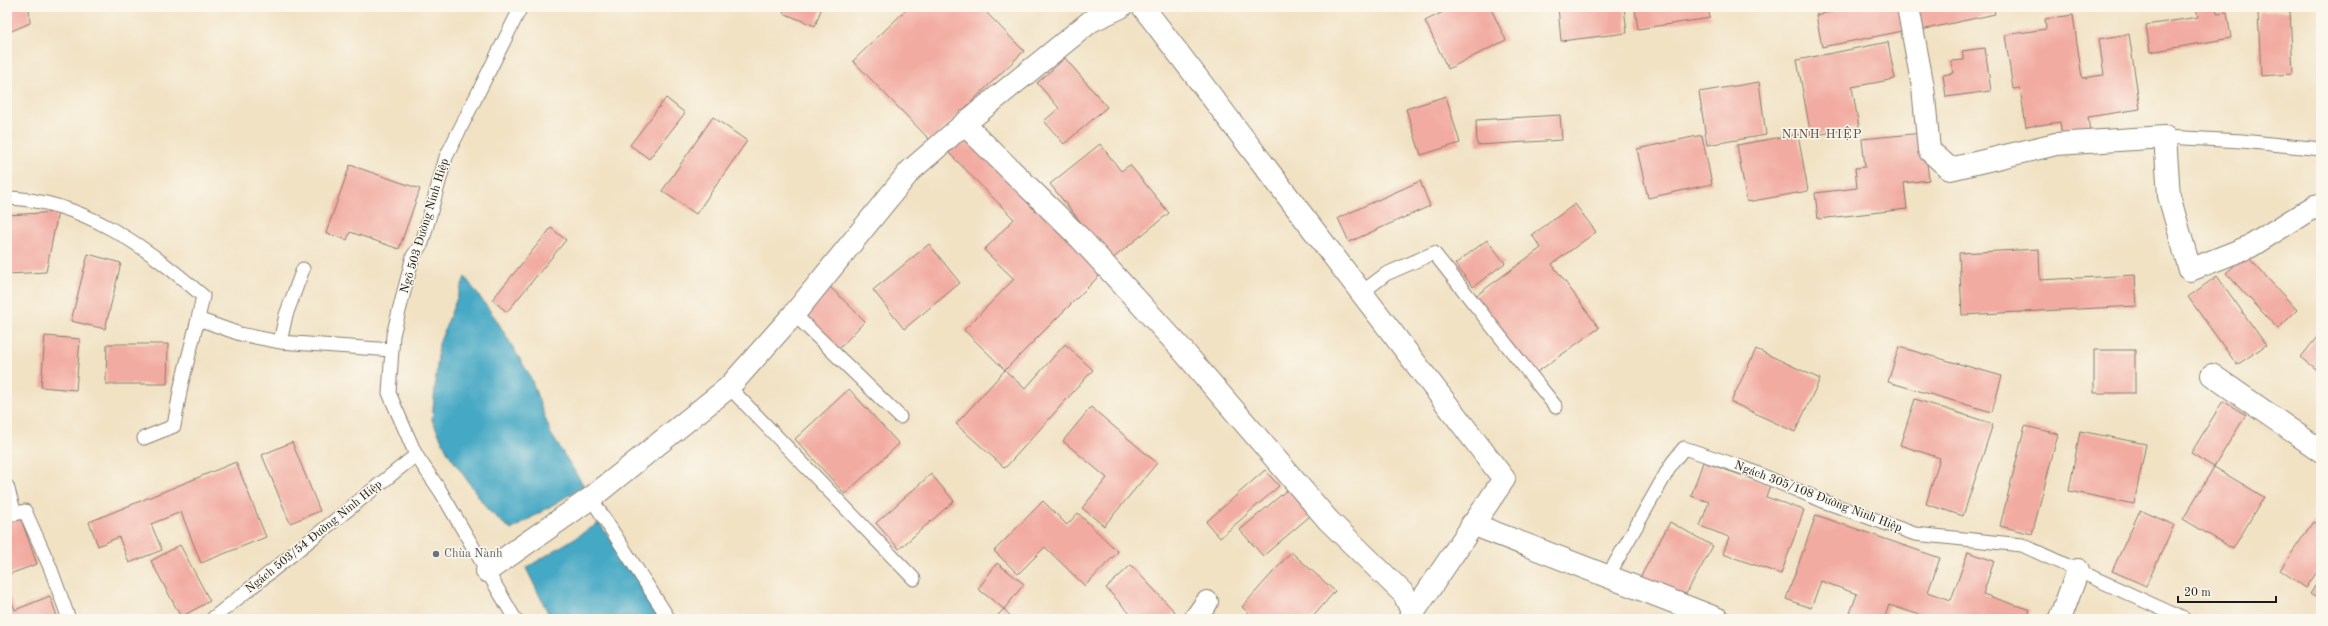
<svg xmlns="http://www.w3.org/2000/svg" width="2328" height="626" viewBox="0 0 2328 626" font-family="'Old Standard TT',serif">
  <rect width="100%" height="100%" fill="#fbf7ec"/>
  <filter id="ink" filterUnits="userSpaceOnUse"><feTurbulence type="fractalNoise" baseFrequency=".025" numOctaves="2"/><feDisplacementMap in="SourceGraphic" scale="8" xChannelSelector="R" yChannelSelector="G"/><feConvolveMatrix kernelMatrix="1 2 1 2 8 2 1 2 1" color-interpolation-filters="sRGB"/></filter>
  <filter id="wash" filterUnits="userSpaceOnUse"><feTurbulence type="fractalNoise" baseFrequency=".012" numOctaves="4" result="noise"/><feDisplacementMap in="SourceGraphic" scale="16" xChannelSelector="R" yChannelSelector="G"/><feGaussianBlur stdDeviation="0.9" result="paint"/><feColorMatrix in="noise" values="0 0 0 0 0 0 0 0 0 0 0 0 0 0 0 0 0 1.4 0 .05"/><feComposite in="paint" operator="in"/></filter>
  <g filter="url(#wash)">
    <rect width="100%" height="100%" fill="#f1e2c4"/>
    <path fill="#44a8c4" stroke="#306270" d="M465,277L496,319L530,376L551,434L584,486L511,530L488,510L448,453L432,420L439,344Z
      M599,523L629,565L662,619H551L526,568Z"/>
    <g id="blocks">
      <path fill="#f2aba1" d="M7,7H29L30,23L7,33Z
        M786,7H822L815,26L783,13Z
        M909,7H981L1024,51L931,141L853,61Z
        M1453,7H1490L1506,40L1448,69L1425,21Z
        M1558,7H1624L1627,33L1561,41Z
        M1645,7H1708L1710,18L1638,29L1635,9Z
        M1855,7H1898L1903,31L1822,47L1816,15Z
        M1929,7H1993L1995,14L1921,30L1917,10Z
        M2196,7H2216L2217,13L2227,12L2231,38L2150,52L2146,25L2198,17Z
        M2290,11L2293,74L2261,76L2258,12Z
        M2073,15L2082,78L2104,75L2099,39L2129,34L2140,109L2088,117L2091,139L2063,143L2060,122L2026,127L2020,88L2013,89L2005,35L2046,29L2045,19Z
        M1888,42L1895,79L1852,87L1859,127L1811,136L1797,60Z
        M1985,48L1991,91L1946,97L1943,75L1953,73L1951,61L1964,60L1962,51Z
        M1065,58L1107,107L1064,144L1044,121L1059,108L1037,83Z
        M1759,82L1766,135L1707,145L1699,92Z
        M1446,96L1460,143L1421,155L1406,109Z
        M666,98L685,113L649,159L630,145Z
        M1560,115L1562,140L1477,145L1476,120Z
        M713,117L747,141L696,214L662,191Z
        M1923,133L1929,180L1904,183L1907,209L1818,219L1815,193L1857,188L1855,168L1865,167L1862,139Z
        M968,134L1105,270L1005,370L964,330L1014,279L984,250L1014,219L949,153Z
        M1798,134L1808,191L1747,202L1737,145Z
        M1702,135L1712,184L1648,198L1637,149Z
        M1100,144L1121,171L1130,165L1169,213L1111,260L1050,184Z
        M350,165L420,189L399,249L350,232L347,240L326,233Z
        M1420,181L1430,206L1349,242L1338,218Z
        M1575,204L1596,232L1552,264L1599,328L1533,375L1474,297L1541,248L1532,235Z
        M58,212L46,272L7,274V215Z
        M551,228L566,240L507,312L492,300Z
        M1487,240L1505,263L1473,287L1455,264Z
        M929,244L960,283L904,329L873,290Z
        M2039,249L2040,280L2135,275L2137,306L1962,315L1959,253Z
        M88,254L121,263L105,329L71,321Z
        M2246,255L2297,310L2278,329L2226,273Z
        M2217,276L2266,345L2237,365L2188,297Z
        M826,283L865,321L837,351L797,314Z
        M2321,332V373L2301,357Z
        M45,336L80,339L76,390L41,387Z
        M107,344H168L167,384H106Z
        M1065,344L1093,370L1005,468L956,424L1005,370L1025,389Z
        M1899,347L2002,376L1992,412L1888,382Z
        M1756,349L1820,379L1795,432L1731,402Z
        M2094,350H2135V393H2094Z
        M849,389L899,444L845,494L795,439Z
        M1915,399L1993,424L1963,516L1926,504L1940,458L1900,445Z
        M2223,401L2246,415L2214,467L2191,453Z
        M1091,407L1157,463L1104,526L1082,508L1107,478L1063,441Z
        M2025,426L2058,434L2032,534L2000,526Z
        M2080,431L2146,444L2134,504L2069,491Z
        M292,442L320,511L290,523L262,455Z
        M236,462L266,537L201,563L181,512L151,524L162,550L129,563L119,537L98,546L89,522Z
        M1703,462L1770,485L1766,497L1804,510L1781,574L1723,554L1729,537L1700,526L1709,502L1691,496Z
        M2214,467L2264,497L2233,549L2183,519Z
        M1265,470L1279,486L1220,538L1206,522Z
        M931,474L954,501L899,549L876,523Z
        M1294,484L1316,511L1263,556L1240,530Z
        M1043,501L1067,525L1078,513L1118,552L1085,586L1045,547L1018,574L994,551Z
        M2140,510L2174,525L2146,586L2112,571Z
        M1816,515L1940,558L1928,592L1951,600L1968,552L1994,561L1983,594L2030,610L2027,619H1919L1920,615L1889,605L1884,619H1848L1857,594L1821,581L1811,608L1786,599Z
        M20,516L37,564L7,575V520Z
        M1670,522L1713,546L1682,601L1640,578Z
        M2313,522L2321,527V566L2306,588L2280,570Z
        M180,545L210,601L181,617L151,561Z
        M1291,552L1335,591L1311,619H1255L1242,607Z
        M997,563L1024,584L1004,609L1013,619H994L1004,609L978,589Z
        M1131,565L1175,612L1167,619H1135L1106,588Z
        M2321,577V601L2310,594Z
        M7,590L15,610L50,596L58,619H7Z"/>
    </g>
  </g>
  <g filter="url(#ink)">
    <use href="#blocks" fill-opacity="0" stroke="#867f70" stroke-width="1"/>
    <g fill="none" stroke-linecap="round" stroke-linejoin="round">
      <defs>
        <path id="lane" d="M2165,137L2242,141L2321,149
          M7,198C83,200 148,248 203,296L198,319L240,334L280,342L392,350
          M1361,293L1386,274L1434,253L1556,407
          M794,314L900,417
          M280,342L286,315L303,269
          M729,387L914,579
          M144,438L174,426L181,386L198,319
          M7,486L15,514L25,511L50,567L69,619
          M591,498L669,619
          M1608,576L1672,463L1684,448L1744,468L1828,503L1915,534L2022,545L2184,619
          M212,619L416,455
          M515,619L441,492L416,455L389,393L393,335L413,256L422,243L446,157L521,7"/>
        <path id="street" d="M1143,7L1504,479L1409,619
          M1908,7L1923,87L1929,150L1950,169L2056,144L2165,137L2169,196L2190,270L2251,246L2315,206L2321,210
          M964,124L1081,239L1178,345L1328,520L1404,594L1413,614
          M2212,375L2321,451
          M1472,524L1718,619
          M487,571L591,498L729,387L794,314L910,171L964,124L1091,21L1121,7
          M1195,619L1207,602
          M2060,619L2078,570"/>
      </defs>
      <use href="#lane" stroke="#867f70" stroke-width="15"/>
      <use href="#street" stroke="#867f70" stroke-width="24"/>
      <use href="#lane" stroke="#fff" stroke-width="13"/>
      <use href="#street" stroke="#fff" stroke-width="22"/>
    </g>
  </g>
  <circle fill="#6b7280" stroke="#fbf7ec" stroke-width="1.5" cx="436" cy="554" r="4"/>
  <g text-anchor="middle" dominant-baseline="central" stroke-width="3" stroke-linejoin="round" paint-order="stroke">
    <g font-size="12" fill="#1c1c1c" stroke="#fbf7ec">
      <text transform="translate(425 226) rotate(-73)">Ngõ 503 Đường Ninh Hiệp</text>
      <text transform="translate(1818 497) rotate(21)">Ngách 305/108 Đường Ninh Hiệp</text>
      <text transform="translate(314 537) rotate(-39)">Ngách 503/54 Đường Ninh Hiệp</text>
    </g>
    <g font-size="12" fill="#5b616d" stroke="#fbf7ec" text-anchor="start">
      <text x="444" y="554">Chùa Nành</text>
    </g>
    <g font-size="13" letter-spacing="1" fill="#674e4b" stroke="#fbf7ec">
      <text x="1822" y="134">NINH HIỆP</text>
    </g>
  </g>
  <rect width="2328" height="626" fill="none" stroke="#fbf7ec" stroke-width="24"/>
  <path d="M2178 596v6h98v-6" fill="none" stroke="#1c1c1c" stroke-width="2"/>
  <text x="2184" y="596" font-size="12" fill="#1c1c1c" stroke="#fbf7ec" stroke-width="3" paint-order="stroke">20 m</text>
</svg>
